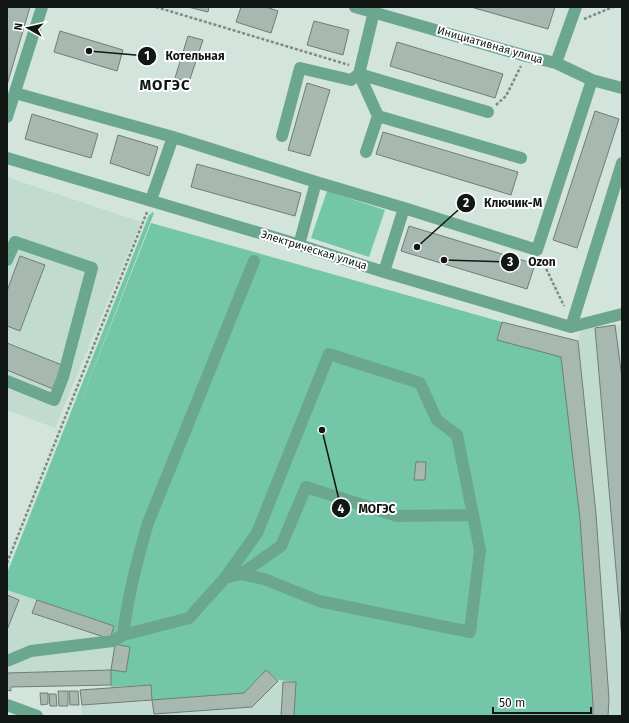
<svg xmlns="http://www.w3.org/2000/svg" width="629" height="723" viewBox="0 0 629 723" font-family="'Fira Sans',sans-serif">
  <rect width="100%" height="100%" fill="#d3e4dc"/>
  <path fill="#c2dbd0" d="M7,177L141,222L55,428L7,410Z
    M622,325V716H593V704L567,343L578,341L580,331L593,328Z
    M7,589L37,600L114,626L110,639L115,644L130,647L126,672L111,670V685L11,687V691L7,690Z
    M266,670L278,681L296,682L294,716H82L80,690L151,685L152,700L243,693Z"/>
  <path fill="#73c6a7" d="M327,191L385,210L369,257L311,238Z
    M153,212L154,213L70,429L151,223L566,340L594,704L593,716H294L296,682L278,680L266,670L244,693L152,700L151,685L111,687V670L126,672L130,647L115,644L110,639L114,626L7,590V573L149,215Z"/>
  <path fill="#a7b8b0" stroke="#6e7e77" d="M7,7H30L7,85Z
    M188,7H209L208,12Z
    M241,7H266L278,11L271,33L236,22Z
    M471,7H555L548,29Z
    M314,21L349,30L343,55L307,45Z
    M60,31L123,50L117,71L54,52Z
    M188,36L203,40L189,82L175,78Z
    M397,42L503,74L495,98L390,66Z
    M307,83L330,90L310,156L288,150Z
    M595,111L619,119L577,248L553,240Z
    M32,114L98,134L91,158L25,139Z
    M383,132L518,172L511,195L376,154Z
    M118,135L158,147L149,176L110,163Z
    M197,164L301,193L295,216L191,187Z
    M409,226L535,264L527,289L401,251Z
    M20,256L45,265L20,331L7,326V291Z
    M502,322L578,341L596,514L609,699L608,716H593V704L580,519L561,357L497,340Z
    M615,325L622,378V639L595,328Z
    M7,343L62,365L53,389L7,370Z
    M416,462H426L425,480H414Z
    M7,595L19,600L7,630Z
    M37,600L114,626L110,639L32,613Z
    M115,644L130,647L126,672L111,670Z
    M111,670V685L11,687V691L7,690V673Z
    M266,670L278,681L252,707L154,714L152,700L244,693Z
    M283,682H296L294,716H281Z
    M151,685L152,700L82,705L80,690Z
    M58,691H68V706H59Z
    M69,691H78L79,705H70Z
    M40,693H48V704L41,705Z
    M49,694H56L57,706H50Z"/>
  <g fill="none" stroke-linecap="round" stroke-linejoin="round">
    <path stroke="#7e8a84" stroke-width="2.5" stroke-dasharray="3 2" stroke-linecap="butt" d="M156,7L349,65
      M584,19L613,7
      M496,105L506,96L521,66
      M542,260L564,306
      M7,563L147,212"/>
    <path stroke="#6ba78f" stroke-width="12" d="M355,7L526,56L556,63L592,80L622,88
      M375,7L359,74L488,112
      M556,63L576,7
      M15,93L173,137L151,200
      M378,116L521,158
      M7,117L42,7
      M282,136L300,68L351,80L359,74L378,116L366,152
      M173,137L316,182L299,245
      M7,158L290,242L384,272L571,327L622,314
      M316,182L404,208
      M7,260L15,242L92,268L63,377L54,400L7,381
      M384,272L404,208L537,250L592,80
      M571,327L622,163
      M225,578L257,533L329,354L420,383L437,420L457,435L480,550L470,632L319,601L264,579L241,574
      M123,635C128,596 137,560 148,523L254,261
      M7,661L31,651L113,641L123,635L189,618L225,578L241,574L281,546L306,487L397,516L473,515
      M7,705L37,716"/>
  </g>
  <g text-anchor="middle" dominant-baseline="central" stroke-width="4" stroke-linejoin="round" paint-order="stroke">
    <g font-size="11" fill="#111714" stroke="#fff">
      <text transform="translate(490 45) rotate(16)">Инициативная улица</text>
      <text transform="translate(314 250) rotate(17)">Электрическая улица</text>
    </g>
    <g font-size="15" font-weight="bold" letter-spacing="1" fill="#111714" stroke="#fff">
      <text x="165" y="85">МОГЭС</text>
    </g>
  </g>
  <path fill="none" stroke="#111714" stroke-width="1.5" d="M89 51L147 56M417 247L466 203M444 260L510 262M322 430L341 508"/>
  <g fill="#111714" stroke="#fff" stroke-width="1.5">
    <circle cx="89" cy="51" r="4"/>
    <circle cx="417" cy="247" r="4"/>
    <circle cx="444" cy="260" r="4"/>
    <circle cx="322" cy="430" r="4"/>
    <circle cx="147" cy="56" r="10"/>
    <circle cx="466" cy="203" r="10"/>
    <circle cx="510" cy="262" r="10"/>
    <circle cx="341" cy="508" r="10"/>
  </g>
  <g font-size="12" text-anchor="middle" font-weight="bold" fill="#fff">
    <text x="147" y="60">1</text>
    <text x="466" y="207">2</text>
    <text x="510" y="266">3</text>
    <text x="341" y="513">4</text>
  </g>
  <g font-size="12" text-anchor="middle" font-weight="bold" fill="#111714" stroke="#fff" stroke-width="4" stroke-linejoin="round" paint-order="stroke">
    <text x="195" y="60">Котельная</text>
    <text x="513" y="207">Ключик-М</text>
    <text x="542" y="266">Ozon</text>
    <text x="377" y="513">МОГЭС</text>
  </g>
  <rect width="629" height="723" fill="none" stroke="#111714" stroke-width="16"/>
  <g transform="translate(28 28) rotate(278)" stroke="#ffffff" stroke-width="3" paint-order="stroke">
  <path d="M0-3L7 15L0 10L-7 15Z" fill="#111714"/>
  <text y="-6" font-size="11" font-weight="bold" text-anchor="middle" fill="#111714">N</text>
  </g>
  <path d="M493 707v6h98v-6" fill="none" stroke="#111714" stroke-width="2"/>
  <text x="499" y="707" font-size="12" fill="#111714" stroke="#ffffff" stroke-width="3" paint-order="stroke">50 m</text>
</svg>
